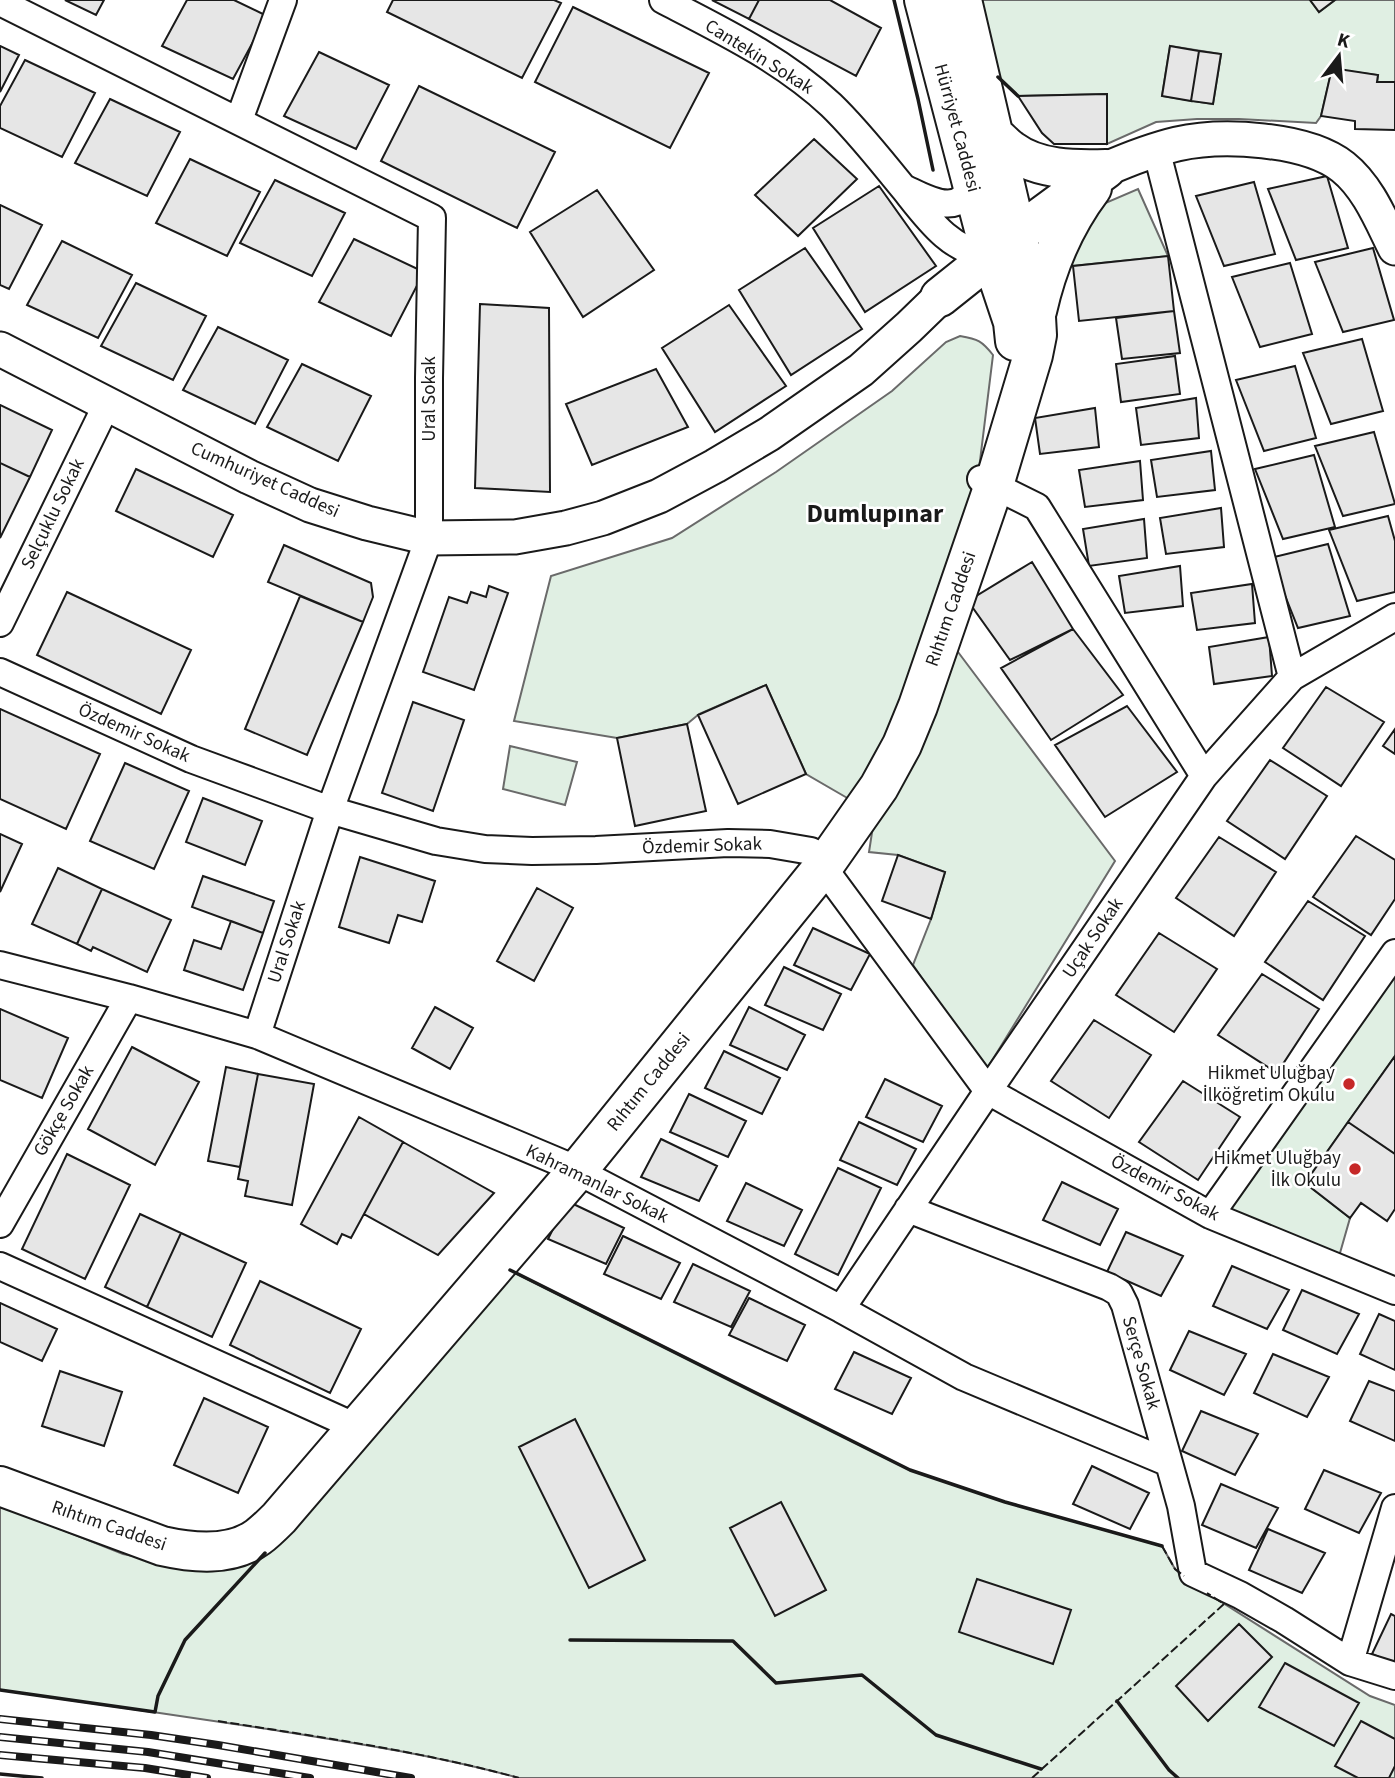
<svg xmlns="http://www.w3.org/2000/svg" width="1395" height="1778" viewBox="0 0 1395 1778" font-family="'Source Sans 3',sans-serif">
  <rect width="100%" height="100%" fill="#fff"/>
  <path fill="#e0efe3" stroke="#6a6a6a" stroke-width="2" fill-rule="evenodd" d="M980,0H1310L1319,12L1335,0H1395V82H1377L1378,75L1332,69L1321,116L1316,123L1239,119H1197L1156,122L1107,144V94L1018,96L998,78ZM1170,46L1221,54L1213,104L1162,96Z
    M1138,189L1168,256L1073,266L1066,254L1103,204Z
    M960,336C978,339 982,341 993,355L978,477L928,629L881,747L849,799L806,774L766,685L699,714L687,724L617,738L514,721L551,576L672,538L776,472L892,391L946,342Z
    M943,632L1115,861L985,1072L913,965L931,919L945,872L898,855L869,852L879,787Z
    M510,746L577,762L565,805L503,789Z
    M1395,953V1056L1305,1183L1350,1218L1336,1267L1210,1215Z
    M509,1270L910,1470L1005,1502L1162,1546L1175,1569L1193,1584L1370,1696L1395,1705V1778H519C439,1756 356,1743 274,1730C183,1716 91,1703 0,1690V1505L123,1554L183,1566L258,1560Z"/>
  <path fill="#e6e6e6" stroke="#1a1a1a" stroke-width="2" d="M65,0H104L96,15Z
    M187,0H234L267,16L233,79L162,46Z
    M393,0H554L561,3L522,78L387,12Z
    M712,0H759L749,19Z
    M759,0H830L881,28L856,76L749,19Z
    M1310,0H1335L1319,12Z
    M573,7L709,73L670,148L535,82Z
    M0,46L19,55L0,92Z
    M1170,46L1199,51L1191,101L1162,96Z
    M1199,51L1221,54L1213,104L1191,101Z
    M319,52L389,85L356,149L284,116Z
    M25,60L95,93L62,157L0,128V106Z
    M1332,68L1378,75L1377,82H1395V130L1355,129V121L1321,116Z
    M419,86L555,152L517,228L381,161Z
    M1107,94V144H1054L1042,133L1018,96Z
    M110,99L180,132L147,196L75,163Z
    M814,139L857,179L798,236L755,195Z
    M190,159L260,192L227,256L156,223Z
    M1327,176L1348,248L1296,260L1268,189Z
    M275,180L345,213L312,276L240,243Z
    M1254,182L1275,254L1224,266L1196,196Z
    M879,186L936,266L865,312L813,228Z
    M597,190L654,270L583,317L530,232Z
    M0,205L42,225L9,289L0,285Z
    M354,239L424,272L391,336L319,302Z
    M62,241L132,275L98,338L27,305Z
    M805,248L862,329L791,375L739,290Z
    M1373,248L1394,320L1343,332L1315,262Z
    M1168,256L1174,311L1079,321L1073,266Z
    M1290,263L1312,334L1260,347L1232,277Z
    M136,283L206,316L173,380L101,346Z
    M480,304L549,308L550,492L475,488Z
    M729,305L786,386L715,432L662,348Z
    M1174,311L1180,353L1122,359L1116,318Z
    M218,327L288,360L255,424L183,390Z
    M1362,339L1383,411L1331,424L1303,353Z
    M1175,356L1180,394L1121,402L1116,364Z
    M302,364L371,396L338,461L267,427Z
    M1295,366L1316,438L1264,451L1236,380Z
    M656,369L688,427L592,465L566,404Z
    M1196,398L1199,438L1141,445L1136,408Z
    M0,405L52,430L30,477L0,463Z
    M1095,408L1099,447L1040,454L1035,418Z
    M1374,432L1395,504L1343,516L1315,446Z
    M1211,451L1215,490L1157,497L1151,460Z
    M1314,455L1335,527L1283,539L1255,469Z
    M1140,461L1143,500L1085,507L1079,470Z
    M0,463L30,477L0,538Z
    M136,469L233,515L213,557L116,511Z
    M1221,508L1224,547L1166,554L1160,518Z
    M1388,516L1395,541V592L1357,601L1329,530Z
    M1144,519L1147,558L1089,566L1083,529Z
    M1328,544L1350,616L1298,628L1270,558Z
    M284,545L371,583L373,597L363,622L268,582Z
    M1032,562L1073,629L1010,660L968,601Z
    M1180,566L1183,606L1125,613L1119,576Z
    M1252,584L1255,623L1197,630L1191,593Z
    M489,586L508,593L474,690L423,672L449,597L467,603L471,592L486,597Z
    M67,592L191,650L161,714L37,655Z
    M300,596L363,622L307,755L245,729Z
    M1073,629L1123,695L1051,740L1001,668Z
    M1269,637L1272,676L1214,684L1209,647Z
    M766,685L806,774L738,804L698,715Z
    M1326,687L1384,722L1341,786L1283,748Z
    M413,702L464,720L433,811L382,793Z
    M1127,706L1177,772L1105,817L1055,745Z
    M0,709L100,754L66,829L0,799Z
    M687,724L706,811L635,826L617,738Z
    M1395,729V754L1383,746Z
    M1270,760L1327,796L1285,859L1227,821Z
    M125,763L189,791L154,869L90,841Z
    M203,798L262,821L245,865L186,842Z
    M0,834L22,844L0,892Z
    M1356,836L1395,860V899L1371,935L1313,897Z
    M1219,837L1276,872L1234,936L1176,898Z
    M898,855L945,872L931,919L882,901Z
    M360,857L435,881L422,922L398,915L389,943L339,927Z
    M58,868L102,889L77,944L32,924Z
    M203,876L274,901L263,933L192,907Z
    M537,888L573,908L534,981L497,961Z
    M102,889L171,920L147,972L93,947L91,951L77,944Z
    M1308,901L1365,936L1323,1000L1265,962Z
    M231,921L263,933L243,990L184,970L194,940L221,949Z
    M813,928L870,954L851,990L794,965Z
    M1159,933L1217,969L1174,1032L1116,995Z
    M784,967L841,994L823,1030L765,1005Z
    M1262,974L1319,1009L1277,1073L1218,1035Z
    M435,1007L473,1028L450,1069L412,1048Z
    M749,1007L805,1035L787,1070L730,1045Z
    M0,1009L68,1038L42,1098L0,1080Z
    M1094,1020L1151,1055L1109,1118L1051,1081Z
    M132,1047L199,1082L155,1165L88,1129Z
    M724,1051L780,1078L762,1114L705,1088Z
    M1395,1056V1154L1348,1122Z
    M226,1067L258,1074L240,1167L208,1161Z
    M258,1074L314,1084L292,1205L245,1196L248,1181L238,1179Z
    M885,1079L942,1106L923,1142L866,1117Z
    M1183,1081L1240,1117L1198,1180L1139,1142Z
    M689,1094L746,1121L728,1157L670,1132Z
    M359,1117L403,1142L351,1238L342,1234L337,1244L301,1224Z
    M859,1122L916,1149L897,1185L840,1160Z
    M1348,1122L1395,1154V1209L1387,1221L1361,1203L1350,1218L1305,1183Z
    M661,1139L717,1166L699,1201L641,1177Z
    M403,1142L494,1193L438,1255L364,1214Z
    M67,1154L130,1185L85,1279L22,1249Z
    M838,1168L881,1188L838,1275L795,1254Z
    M1062,1182L1118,1209L1100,1245L1043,1220Z
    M746,1183L802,1210L784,1246L727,1221Z
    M567,1201L624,1228L606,1264L548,1239Z
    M140,1214L181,1233L147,1307L105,1287Z
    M1126,1232L1183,1256L1161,1296L1107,1272Z
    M181,1233L246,1263L212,1337L147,1307Z
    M623,1236L680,1263L661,1299L604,1274Z
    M693,1264L750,1291L731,1327L674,1302Z
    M1232,1266L1289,1290L1267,1329L1213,1306Z
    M260,1281L361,1329L330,1393L230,1345Z
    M1302,1290L1359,1314L1337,1354L1283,1330Z
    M749,1298L805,1325L787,1361L729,1335Z
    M0,1303L57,1329L42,1361L0,1342Z
    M1379,1314L1395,1321V1370L1360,1354Z
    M1189,1331L1246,1354L1224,1395L1170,1370Z
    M854,1352L911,1378L892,1414L835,1389Z
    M1273,1354L1329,1377L1307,1417L1254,1393Z
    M60,1371L122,1392L104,1446L42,1426Z
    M1369,1381L1395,1391V1441L1350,1421Z
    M204,1398L268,1427L238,1493L174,1465Z
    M1201,1411L1258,1434L1235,1475L1182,1451Z
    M575,1419L645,1560L589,1588L519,1447Z
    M1092,1466L1149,1493L1130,1529L1073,1504Z
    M1324,1470L1381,1493L1359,1533L1305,1509Z
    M1221,1484L1278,1508L1256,1548L1202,1525Z
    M781,1502L826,1590L775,1616L730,1528Z
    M1268,1529L1325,1553L1302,1593L1249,1570Z
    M977,1579L1071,1610L1053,1664L959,1632Z
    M1391,1614L1395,1616V1664L1372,1654Z
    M1239,1624L1272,1657L1208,1721L1176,1686Z
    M1285,1663L1359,1703L1334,1746L1259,1707Z
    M1361,1721L1395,1739V1766L1389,1778H1358L1335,1766Z"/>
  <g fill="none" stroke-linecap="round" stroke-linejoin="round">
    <defs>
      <path id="minor" d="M663,0C721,30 783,60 831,105C858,131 881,161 905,190C928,219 951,252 991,256
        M0,2L432,218L429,378V538L330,810L257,1035
        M239,120L283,0
        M1156,149L1292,677
        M906,189C921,196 948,212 963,198C966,194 969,187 972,182
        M981,479L1037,507L1204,776
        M0,623L107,404
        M0,672L191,759L330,810L436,841L485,849L532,851L596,850L728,843L770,844L811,851L988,1091L1210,1215L1395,1291
        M0,965L129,998L257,1035L564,1164L841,1309L964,1377L1169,1463
        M908,1209L1109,1287L1119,1293L1125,1305L1181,1506L1193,1573L1240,1595L1284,1620L1350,1662L1395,1676
        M1210,1215L1395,953
        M0,1224L129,998
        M0,1266L343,1421
        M841,1309L988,1091L1204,776L1292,677L1395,617
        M1350,1662L1395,1508"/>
      <path id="tertiary" d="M1106,169C1129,159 1152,150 1177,144C1222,134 1306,138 1343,167C1368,187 1381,220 1395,248
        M0,349L249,477L310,505L367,523L429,538L515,537L566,528L603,518L659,496L715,466L769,434L861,370L909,327L940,297"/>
      <path id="secondary" d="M924,0L991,256L1013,322L1015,341
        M994,135C1000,140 1005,146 1011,150C1038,170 1074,170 1106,169
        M940,297L1034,222L1106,169
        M1037,311C1047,266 1064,225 1092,188
        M0,1486L162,1546C193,1553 231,1557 258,1537C265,1532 272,1525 279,1518L577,1171L823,867L879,787L902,745L918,706L994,485L1033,355L1037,335L1036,317L962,0"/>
    </defs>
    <use href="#minor" stroke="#1a1a1a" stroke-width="30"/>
    <use href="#tertiary" stroke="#1a1a1a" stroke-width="37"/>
    <use href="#secondary" stroke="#1a1a1a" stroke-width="42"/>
    <use href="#minor" stroke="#fff" stroke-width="26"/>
    <use href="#tertiary" stroke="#fff" stroke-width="33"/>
    <use href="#secondary" stroke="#fff" stroke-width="38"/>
    <defs>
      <path id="rail" d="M0,1719L151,1735L218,1745L411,1778
        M0,1737L148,1752L310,1778
        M0,1755L145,1768L207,1778"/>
    </defs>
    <use href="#rail" stroke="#1a1a1a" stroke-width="8"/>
    <use href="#rail" stroke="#fff" stroke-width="5" stroke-dasharray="16" stroke-linecap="butt"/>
    <path stroke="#1a1a1a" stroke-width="2" stroke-dasharray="9 3.5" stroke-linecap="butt" d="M1162,1546L1175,1569L1184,1576
      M218,1721C319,1737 421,1751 519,1778
      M1032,1778L1224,1604L1207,1593"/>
    <path stroke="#1a1a1a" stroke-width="3.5" d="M894,0L918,99L933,170
      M998,77L1018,96
      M510,1270L910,1470L1005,1502L1162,1546
      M570,1640L733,1641L776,1683L862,1675L936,1735L1041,1769
      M0,1690L155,1712L158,1696L185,1640L265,1553
      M1117,1701L1169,1770L1178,1778
      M0,1774L42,1778"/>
  </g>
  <g fill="#c62828" stroke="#fff" stroke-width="2.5">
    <circle cx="1349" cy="1084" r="7"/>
    <circle cx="1355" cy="1169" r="7"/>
  </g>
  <g text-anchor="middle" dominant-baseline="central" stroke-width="5" stroke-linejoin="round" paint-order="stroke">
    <g font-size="19" fill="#1a1a1a" stroke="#fff">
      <text transform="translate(759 57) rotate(32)">Cantekin Sokak</text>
      <text transform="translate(957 128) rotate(75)">Hürriyet Caddesi</text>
      <text transform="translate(429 399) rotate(-90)">Ural Sokak</text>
      <text transform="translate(265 480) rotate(24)">Cumhuriyet Caddesi</text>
      <text transform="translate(53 514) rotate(-64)">Selçuklu Sokak</text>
      <text transform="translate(951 609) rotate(-71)">Rıhtım Caddesi</text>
      <text transform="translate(134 733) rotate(24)">Özdemir Sokak</text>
      <text transform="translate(702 846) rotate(-2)">Özdemir Sokak</text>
      <text transform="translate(1093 938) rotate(-56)">Uçak Sokak</text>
      <text transform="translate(287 942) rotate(-72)">Ural Sokak</text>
      <text transform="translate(649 1082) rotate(-51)">Rıhtım Caddesi</text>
      <text transform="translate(64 1111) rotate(-60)">Gökçe Sokak</text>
      <text transform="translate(597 1184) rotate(26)">Kahramanlar Sokak</text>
      <text transform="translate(1165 1188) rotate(28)">Özdemir Sokak</text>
      <text transform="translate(1141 1363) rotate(74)">Serçe Sokak</text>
      <text transform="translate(109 1526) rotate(19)">Rıhtım Caddesi</text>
    </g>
    <g font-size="19" fill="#1a1a1a" stroke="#fff" text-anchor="end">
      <text x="1335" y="1073">Hikmet Uluğbay<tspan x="1335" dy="22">İlköğretim Okulu</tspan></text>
      <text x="1341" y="1158">Hikmet Uluğbay<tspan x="1341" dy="22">İlk Okulu</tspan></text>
    </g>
    <g font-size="26" font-weight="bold" fill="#1a1a1a" stroke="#fff">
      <text x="875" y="513">Dumlupınar</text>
    </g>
  </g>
  <g transform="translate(1339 56) rotate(16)" stroke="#ffffff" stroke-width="5" paint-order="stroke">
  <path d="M0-5L12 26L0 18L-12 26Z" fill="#1a1a1a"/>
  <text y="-10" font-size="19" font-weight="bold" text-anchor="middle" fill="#1a1a1a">K</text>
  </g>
</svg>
